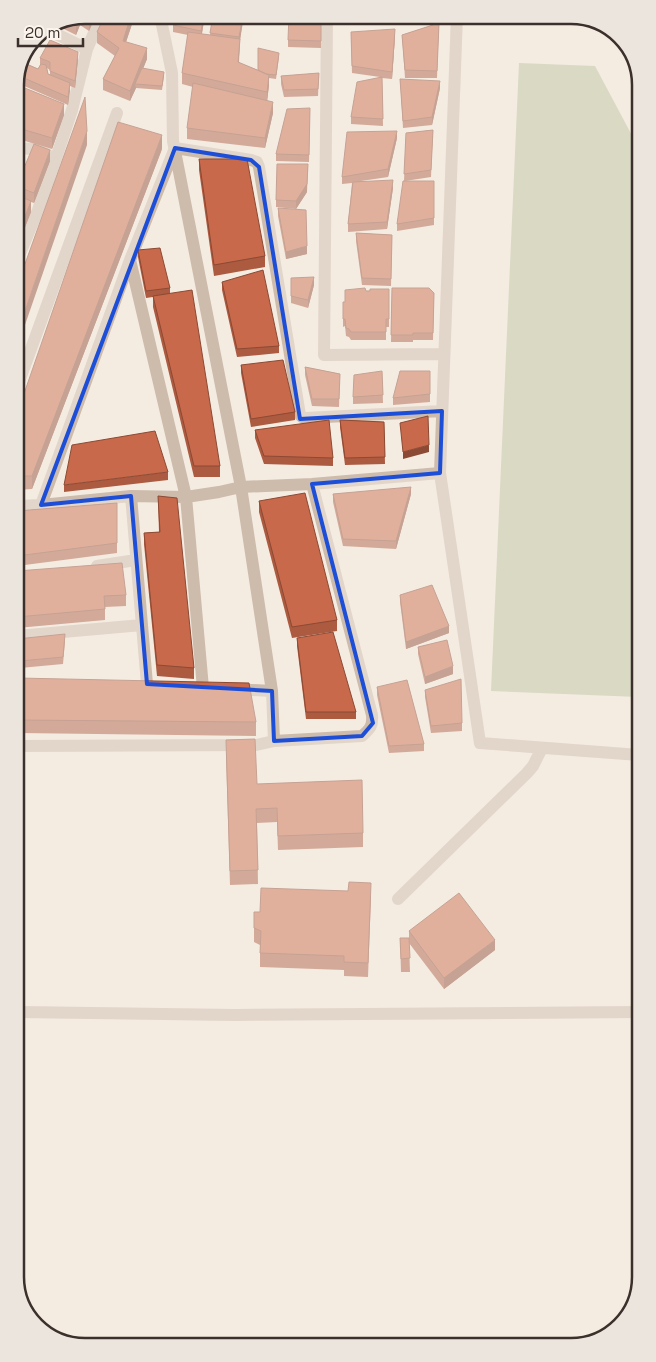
<svg xmlns="http://www.w3.org/2000/svg" width="656" height="1362" viewBox="0 0 656 1362" font-family="'Space Grotesk',sans-serif">
  <rect width="100%" height="100%" fill="#f4ebe1"/>
  <path fill="#b8c4a0" d="M519,63L595,66L636,143L639,697L491,691Z"/>
  <g fill="none" stroke-linecap="round" stroke-linejoin="round">
    <path stroke="#cdbbac" stroke-width="12" d="M160,15L172,73L173,141L241,487L272,691L274,741
      M327,15L324,355L444,354
      M457,15L440,473L480,743L639,755
      M48,30L87,49
      M15,148L34,149L47,154
      M130,260L186,497L203,688
      M16,263L38,210L56,158L72,110L87,49L102,15
      M16,390L117,113
      M131,496L147,684
      M41,505L130,260L175,148L251,160L257,162L259,167L300,415L302,417L306,418L442,411
      M17,506L41,505L131,496L186,497L219,492L241,487L312,484L440,473
      M97,566L136,560
      M17,636L142,625
      M235,689L272,691
      M18,746L256,745L274,741L362,736C370,729 373,726 372,715L312,484
      M398,899L527,773L533,766L542,748
      M19,1012L235,1015L640,1012"/>
  </g>
  <path fill="#ac5a40" fill-rule="evenodd" d="M85,15H96L89,31L80,25L76,35L58,26Z
    M105,15H135L126,42L147,59L143,68L164,76L162,90L136,88L130,101L103,90V79L115,56L97,43V32Z
    M205,15L202,34L210,35L213,15H268L267,23L243,17L240,40L239,63L258,70L279,57L276,79L269,78V85L267,101L273,113L265,148L187,139V128L193,87L182,84V73L188,35L173,32V25Z
    M321,15V48L288,47V40Z
    M439,23L437,78H405L402,35Z
    M351,32L395,36L392,79L382,78L383,126L351,124V117L380,77L352,73Z
    M26,56L25,63L38,69L40,65V58L78,59L75,88L70,86L68,105L15,82ZM47,68L50,70V75L48,74Z
    M319,73L318,96L284,97L281,84V76Z
    M400,79L440,88L432,125L403,128Z
    M15,84L64,115L52,149L15,138Z
    M310,108L309,162L276,161V154Z
    M433,130L431,177L405,181H434V225L397,231V224L404,181L406,133Z
    M397,138L388,177L361,181L393,188L387,229L348,232V224L352,183L342,184V177Z
    M162,149L32,489L17,490V414Z
    M199,159L265,256V267L214,276L199,170Z
    M50,161L34,203L31,202V212L16,250L15,165L24,168Z
    M307,192L296,209L276,207V200Z
    M278,208L307,254L286,259L278,216Z
    M356,233L392,235L391,286L362,285L356,241Z
    M138,250L170,288V294L220,466V477H194L153,307V297L146,298L138,257Z
    M291,278L314,285L308,308L291,303Z
    M222,282L279,346V353L237,357L222,290Z
    M392,288L434,293L433,340H413V342H391Z
    M389,289V327H386V340H351L349,337L346,336L345,326L343,327V302H345L366,291Z
    M241,365L295,412V420L251,427L241,373Z
    M305,367L340,374L339,407L312,406L305,375Z
    M382,371L383,403L353,404V397Z
    M430,371V402L393,405V398Z
    M340,420L384,422L385,464L345,465L340,427Z
    M255,430L333,458V466L264,464L255,438Z
    M168,472V480L64,492V485Z
    M333,494H411L396,549L343,546L333,502Z
    M158,496L194,668V679L157,676L144,544V533L159,532Z
    M259,501L337,620V631L292,638L259,512Z
    M117,503V553L17,566V511Z
    M17,571L126,595V606L105,607V620L17,628Z
    M400,595L449,633L406,649L400,602Z
    M297,638L356,712V719H306L297,646Z
    M17,639L65,641L63,664L20,668L17,647Z
    M418,647L453,674L425,684L418,654Z
    M18,678L256,722V736L18,733Z
    M377,687L424,744V751L389,753L377,695Z
    M425,690L462,723V731L431,733L425,697Z
    M226,754L257,784L363,833V847L278,850L277,822L257,823L258,884L230,885Z
    M371,896L368,977L344,976V970L260,967V945L254,942V928L260,912Z
    M409,931L495,950L444,989L409,943L410,972H401L400,938H409Z"/>
  <path fill="#8c4a34" d="M91,15H96L89,31V20Z
    M131,15H135L123,51V41Z
    M204,15H205L201,38V31Z
    M243,15V22L240,40L238,73L239,37Z
    M80,17V25L76,35V24L78,18Z
    M395,29V36L392,79V72Z
    M147,48V59L137,84H135L136,88L130,101V91Z
    M78,52V59L75,88V81Z
    M269,75V85L267,102V92Z
    M440,81V88L432,125V117Z
    M70,83V91L68,105V97Z
    M273,102V113L265,148V138Z
    M64,104V115L52,149V138Z
    M87,131V145L16,351V337Z
    M397,131V138L388,177V169Z
    M162,135V149L32,489V476Z
    M50,150V161L34,203V193Z
    M308,164L307,192L296,209V201Z
    M393,180V188L387,229V222Z
    M31,201V212L16,250V239Z
    M307,246V254L286,259V252Z
    M314,277V285L308,308V300Z
    M429,445V452L403,459V452Z
    M411,487V494L396,549V541Z
    M449,626V633L406,649V642Z
    M453,666V674L425,684V677Z
    M495,940V950L444,989V978Z"/>
  <path fill="#c8694b" stroke="#8c4a34" d="M85,15H91L89,20L82,16Z
    M105,15H131L123,41L147,48L130,91L103,79L119,48L97,32Z
    M175,15H204L201,31L173,25Z
    M213,15H243L239,37L210,33Z
    M289,15H321V41L288,40Z
    M78,18L76,24L70,21Z
    M439,23L437,71L405,70L402,35Z
    M395,29L392,72L352,66L351,32Z
    M188,32L240,39L238,62L269,75L267,92L182,73Z
    M50,40L78,52L75,81L50,71V62L40,58Z
    M258,48L279,53L276,75L266,74L258,70Z
    M24,61V63L38,69L41,64L46,65L48,74L70,83L68,97L17,75Z
    M142,68L164,72L162,86L135,84Z
    M319,73L318,89L284,90L281,76Z
    M382,77L383,119L351,117L357,82Z
    M400,79L440,81L432,117L403,121Z
    M193,83L273,102L265,138L187,128Z
    M15,84L64,104L52,138L15,127Z
    M85,97L87,131L16,337V289Z
    M310,108L309,155L276,154L287,109Z
    M118,122L162,135L32,476H17V414Z
    M433,130L431,170L404,174L406,133Z
    M397,131L388,169L342,177L347,132Z
    M34,144L50,150L34,193L16,186L15,165L24,168Z
    M199,159H247L265,256L214,265Z
    M277,164H308L307,184L296,201L276,200Z
    M393,180L387,222L348,224L353,182Z
    M403,181H434V218L397,224Z
    M16,195L31,201L16,239Z
    M278,208L306,210L307,246L286,252Z
    M356,233L392,235L391,279L362,278Z
    M160,248L170,288L146,291L138,250Z
    M263,270L279,346L237,349L222,282Z
    M314,277L308,300L291,296V278Z
    M365,288L366,291H370V289H389V319H386V332H351L349,329L346,328L345,319H343V302H345V290Z
    M392,288H429L434,293L433,333H413V335H391Z
    M192,290L220,466H194L153,296Z
    M283,360L295,412L251,419L241,365Z
    M305,367L340,374L339,399H312Z
    M382,371L383,395L353,397L354,375Z
    M400,371H430V394L393,398Z
    M428,416L429,445L403,452L400,423Z
    M329,420L333,458L264,456L255,430Z
    M340,420L384,422L385,457L345,458Z
    M155,431L168,472L64,485L72,445Z
    M411,487L396,541L343,539L333,494Z
    M305,493L337,620L292,627L259,501Z
    M158,496L177,498L194,668L157,665L144,533L160,532Z
    M117,503V543L17,556V511Z
    M122,563L126,595L104,596L105,609L17,617V571Z
    M432,585L449,626L406,642L400,595Z
    M333,632L356,712H306L297,638Z
    M65,634L63,657L20,661L17,639Z
    M447,640L453,666L425,677L418,647Z
    M18,678L249,683L256,722L18,720Z
    M461,679L462,723L431,726L425,690Z
    M407,680L424,744L389,746L377,687Z
    M255,739L257,784L362,780L363,833L278,836L277,808L256,809L258,870L230,871L226,740Z
    M349,882L371,883L368,963L344,962V956L260,953L261,931L254,928V912H260L261,888L348,891Z
    M459,893L495,940L444,978L409,931Z
    M400,938H409L410,958L401,959Z"/>
  <path d="M0 0H656V1362H0ZM175,148L251,160L259,167L300,419L442,411L440,473L312,484L373,723L362,736L274,741L272,691L147,684L131,496L41,505Z" fill="#f4ebe1" fill-opacity=".55" fill-rule="evenodd"/>
  <path fill="none" stroke="#1d4ed8" stroke-width="4" stroke-linejoin="round" d="M175,148L251,160L259,167L300,419L442,411L440,473L312,484L373,723L362,736L274,741L272,691L147,684L131,496L41,505Z"/>
  <path d="M0 0H656V1362H0ZM85 24H571A61 61 0 0 1 632 85V1277A61 61 0 0 1 571 1338H85A61 61 0 0 1 24 1277V85A61 61 0 0 1 85 24Z" fill="#ece5de" fill-rule="evenodd"/>
  <path fill="none" stroke="#3b302b" stroke-width="2.5" d="M85 24H571A61 61 0 0 1 632 85V1277A61 61 0 0 1 571 1338H85A61 61 0 0 1 24 1277V85A61 61 0 0 1 85 24Z"/>
  <path d="M18 38v8h65v-8" fill="none" stroke="#3b302b" stroke-width="2.5"/>
  <text x="25" y="38" font-size="15" fill="#3b302b" stroke="#fbf5ee" stroke-width="4" paint-order="stroke">20 m</text>
</svg>
